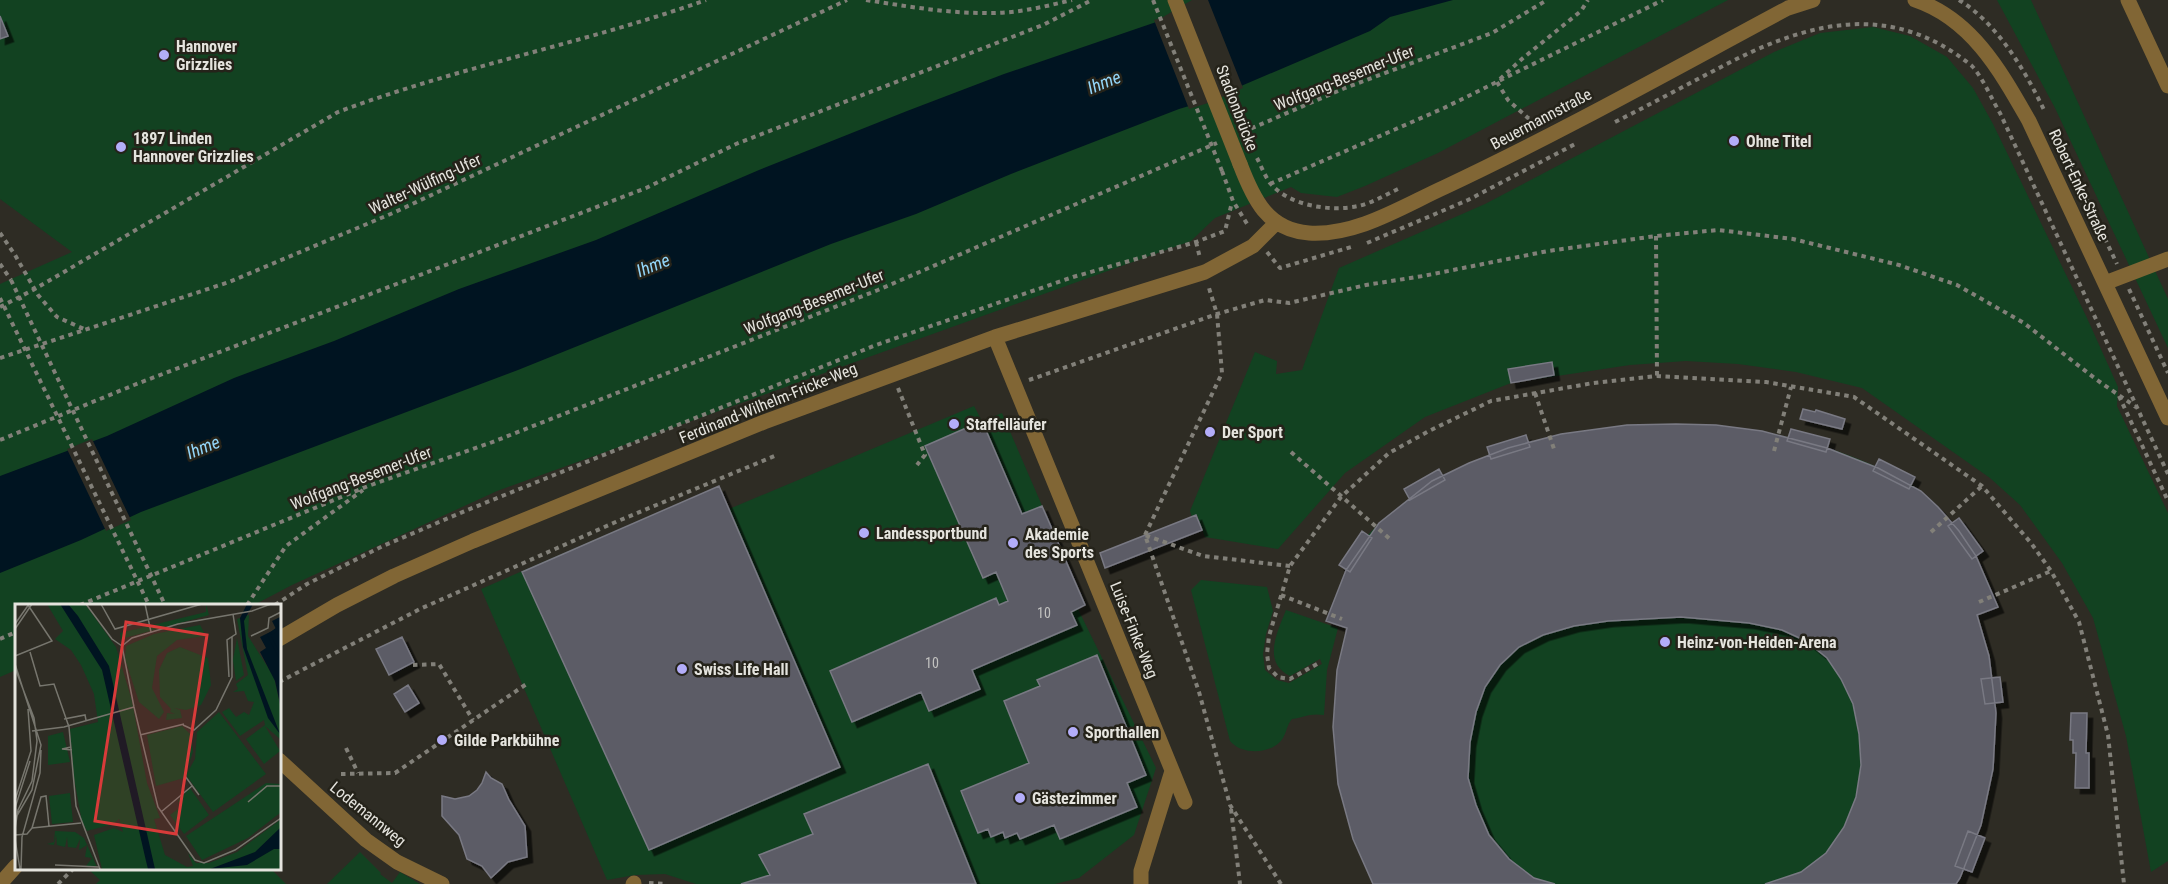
<svg xmlns="http://www.w3.org/2000/svg" width="2168" height="884" viewBox="0 0 2168 884" font-family="'Roboto Condensed',sans-serif">
  <defs>
    <filter id="shadow"><feDropShadow dx="5.5" dy="5.5" stdDeviation="0" flood-color="#0009"/></filter>
  </defs>
  <rect width="100%" height="100%" fill="#2e2c24"/>
  <path fill="#124221" d="M0,0H1728L1438,153L1365,186L1337,197L1301,193L1291,187L1215,218L1191,241L497,491L292,585L254,605H16V670L0,677V284L72,252L0,199Z
    M1997,0H2031L2168,299V348L2055,108Z
    M1873,27L1910,36L1947,57L1973,88L1993,124L2087,318L2118,387L2117,406L2168,513V861L2151,872L2126,736L2093,618L2062,563L2020,505L1990,478L1862,388L1796,372L1738,364L1686,361L1630,365L1511,383L1425,417L1345,473L1278,549L1205,537L1197,515L1192,517L1190,511L1255,352L1277,361L1276,374L1302,370L1339,268L1485,204L1774,52L1820,33Z
    M974,406L982,421L1002,413L1085,605L1078,609L1156,768L1134,835L1079,878L1055,884H696L665,874L635,875L607,880L481,589L719,486L729,509Z
    M1676,424C1743,425 1806,437 1868,463C1885,471 1905,479 1920,491C1927,497 1933,504 1939,511C1971,544 1982,565 1998,607L1977,615L1989,656L1996,713L1981,825L1960,878L1956,884H1373L1353,839L1338,784L1333,727L1337,670L1347,628L1326,621L1346,570L1368,535L1379,523L1432,481L1484,457L1561,434L1627,425Z
    M1201,580L1267,587L1273,611L1266,634L1263,654L1265,670L1277,680L1289,683L1322,664L1320,659L1290,676C1262,662 1277,633 1286,610L1338,628L1327,670L1324,715C1309,713 1305,717 1292,719C1287,725 1287,730 1284,736C1277,751 1255,754 1242,749C1237,748 1233,744 1230,741L1191,590Z
    M360,852L381,873L380,874L392,883L400,872L420,884H327Z
    M87,868H109L111,869L113,868H270L286,884H96L100,880Z"/>
  <path fill="#001421" d="M1199,0H1453L1390,17L1370,31L1206,101L1179,109L1011,174L916,214L831,244L518,370L141,512L81,540L0,573V476L107,436L234,378L334,341L459,289L596,240L759,170L907,111L1004,74L1165,19Z"/>
  <path fill="#2e2c24" d="M1192,0H1208L1243,88L1208,103L1189,109L1154,20L1163,17Z
    M92,439L131,520L106,531L67,449Z"/>
  <path fill="#5b5c66" stroke="#797983" stroke-width="1.5" filter="url(#shadow)" d="M0,16L8,36L0,39Z
    M1552,362L1554,375L1511,383L1508,369Z
    M1803,409L1815,412L1816,410L1845,419L1842,429L1800,419Z
    M982,421L1022,514L1042,506L1085,605L1071,612L1077,625L972,670L980,689L929,711L921,692L852,722L830,671L996,598L999,605L1008,601L996,572L983,578L925,446Z
    M1676,424L1716,425L1762,431L1827,448L1878,468L1921,491L1938,507L1959,531L1976,556L1998,607L1977,615L1989,656L1996,713L1993,769L1981,825L1960,878L1956,884H1765L1801,872L1826,853L1844,827L1856,797L1861,765L1859,734L1853,704L1841,679L1827,658L1806,641L1782,630L1749,623L1681,617L1608,621L1574,626L1543,635L1519,647L1500,665L1485,687L1476,712L1470,742L1468,778L1476,805L1489,835L1509,859L1534,878L1555,884H1373L1353,839L1338,784L1333,727L1337,670L1347,628L1326,621L1346,570L1379,523L1432,481L1469,463L1508,448L1561,434L1627,425Z
    M1791,429L1830,439L1826,452L1787,441Z
    M1526,435L1530,447L1491,459L1487,447Z
    M1879,459L1915,477L1909,489L1873,471Z
    M1439,469L1445,480L1410,500L1404,489Z
    M719,486L840,767L649,850L522,572Z
    M1196,515L1202,530L1105,568L1100,553Z
    M1959,518L1983,551L1972,559L1948,526Z
    M1362,531L1372,538L1350,572L1339,565Z
    M402,637L414,662L389,675L376,649Z
    M1097,655L1146,775L1127,783L1137,807L1060,839L1054,825L1020,839L1017,833L1005,838L1003,832L991,837L988,829L978,833L961,791L1029,763L1004,701L1040,686L1037,680Z
    M2000,677L2003,702L1985,704L1981,679Z
    M408,685L419,703L405,712L394,694Z
    M2071,713H2087L2086,753H2089V788H2075L2076,753H2073V740H2070Z
    M928,764L976,884H741L770,875L759,855L813,834L804,814Z
    M486,772L491,778L502,784L509,800L525,826L527,857L508,862L491,878L482,866L467,859L459,835L442,816V796L455,799L469,796L477,790L482,783Z
    M1968,831L1985,838L1972,872L1955,866Z"/>
  <g fill="none" stroke-linecap="round" stroke-linejoin="round">
    <path stroke="#828079" stroke-width="4" stroke-dasharray="4.5 4.5" stroke-linecap="butt" d="M866,0C905,6 945,13 985,13C1015,14 1043,7 1072,0
      M1959,0C1998,24 2026,72 2045,112
      M1500,79L1523,58L1581,11L1588,0
      M1497,82L1508,100L1528,118L1545,119
      M1615,122C1651,104 1686,85 1721,67C1808,21 1891,0 1972,66C1983,78 1991,98 2000,113L2168,474
      M1243,132L1345,88L1492,33L1547,0
      M1257,158C1261,166 1265,176 1270,183C1289,206 1331,212 1358,206C1372,203 1385,195 1398,189
      M2070,165L2117,264
      M1222,171L1233,201L1249,227
      M1270,184L1444,108L1663,0
      M0,233L15,255L38,295L57,317L84,329
      M1656,236L1657,376
      M1196,242L1200,258
      M1367,243L1468,200L1577,143
      M1267,252L1280,268L1351,247
      M0,264L11,280
      M2129,289L2168,373
      M0,307L33,290L338,112C458,67 585,43 706,0
      M0,358L229,282L393,213L847,0
      M1029,380L1217,314L1265,300L1289,303L1366,285L1423,276L1548,251L1656,236L1718,230L1793,239L1899,265L1957,285L2024,323L2097,380L2136,407
      M898,388L925,455L917,465
      M1535,393L1554,449
      M2119,396L2168,501
      M0,440L134,385L646,188L736,144L1043,25L1092,0
      M1774,451L1791,387
      M1291,452L1390,539
      M1931,532L1982,486
      M1145,535L1222,373L1217,314L1209,288
      M1281,595L1342,619
      M1979,602L2051,571
      M80,605L368,486L490,443L878,290L1217,143
      M247,605L286,546L363,490
      M275,605L307,584L383,546L465,511L876,345L1073,277L1196,242L1225,231L1232,202
      M0,639L16,632
      M1317,664L1290,679L1278,677L1269,668L1267,654L1269,636L1290,566L1341,497L1389,453L1429,431L1491,401L1593,383L1657,376L1766,382L1854,397L1982,486L2031,543L2051,571L2079,622L2108,735L2124,884
      M413,665L439,664L473,720
      M279,682L420,609L618,521L777,455
      M346,748L358,773
      M341,774L395,773L528,683
      M1231,809L1240,884
      M649,883L666,884
      M58,884L74,868
      M1281,884L1230,805L1199,692L1145,535L1203,556L1290,566"/>
    <path stroke="#816635" stroke-width="15" d="M1915,0C1972,19 2001,72 2029,121L2168,418
      M2128,0L2168,86
      M1240,164C1253,198 1267,230 1309,233C1357,236 1403,206 1445,187C1562,132 1674,69 1788,8L1813,0
      M2105,283L2168,259
      M995,337L1185,802
      M279,639L337,605L394,576L473,541L764,422L995,337L1205,272L1253,246L1276,223
      M279,760L366,840L397,862L442,884
      M0,884L16,866
      M633,884L634,883
      M1141,884V871L1172,771"/>
    <path stroke="#828079" stroke-width="4" stroke-dasharray="4.5 4.5" stroke-linecap="butt" d="M1153,0L1222,171
      M11,280L165,605
      M0,298L149,605"/>
    <path stroke="#816635" stroke-width="15" d="M1175,0L1240,164"/>
  </g>
  <g fill="#b3adf9" stroke="#25231a" stroke-width="2">
    <circle cx="164" cy="55" r="6"/>
    <circle cx="1734" cy="141" r="6"/>
    <circle cx="121" cy="147" r="6"/>
    <circle cx="954" cy="424" r="6"/>
    <circle cx="1210" cy="432" r="6"/>
    <circle cx="864" cy="533" r="6"/>
    <circle cx="1013" cy="543" r="6"/>
    <circle cx="1665" cy="642" r="6"/>
    <circle cx="682" cy="669" r="6"/>
    <circle cx="1073" cy="732" r="6"/>
    <circle cx="442" cy="740" r="6"/>
    <circle cx="1020" cy="798" r="6"/>
  </g>
  <g text-anchor="middle" dominant-baseline="central" stroke-width="5" stroke-linejoin="round" paint-order="stroke">
    <g font-size="14" fill="#c2c2c0">
      <text x="1044" y="613">10</text>
      <text x="932" y="663">10</text>
    </g>
    <g font-size="16" font-weight="bold" fill="#e5e4de" stroke="#25231a" text-anchor="start">
      <text x="176" y="46">Hannover<tspan x="176" dy="18">Grizzlies</tspan></text>
      <text x="133" y="138">1897 Linden<tspan x="133" dy="18">Hannover Grizzlies</tspan></text>
      <text x="1746" y="141">Ohne Titel</text>
      <text x="966" y="424">Staffelläufer</text>
      <text x="1222" y="432">Der Sport</text>
      <text x="876" y="533">Landessportbund</text>
      <text x="1025" y="534">Akademie<tspan x="1025" dy="18">des Sports</tspan></text>
      <text x="1677" y="642">Heinz-von-Heiden-Arena</text>
      <text x="694" y="669">Swiss Life Hall</text>
      <text x="1085" y="732">Sporthallen</text>
      <text x="454" y="740">Gilde Parkbühne</text>
      <text x="1032" y="798">Gästezimmer</text>
    </g>
    <g font-size="16" fill="#e5e4de" stroke="#25231a">
      <text transform="translate(1344 78) rotate(-22)">Wolfgang-Besemer-Ufer</text>
      <text transform="translate(1237 108) rotate(69)">Stadionbrücke</text>
      <text transform="translate(1541 119) rotate(-28)">Beuermannstraße</text>
      <text transform="translate(425 184) rotate(-25)">Walter-Wülfing-Ufer</text>
      <text transform="translate(2079 185) rotate(65)">Robert-Enke-Straße</text>
      <text transform="translate(814 302) rotate(-22)">Wolfgang-Besemer-Ufer</text>
      <text transform="translate(768 403) rotate(-22)">Ferdinand-Wilhelm-Fricke-Weg</text>
      <text transform="translate(361 478) rotate(-21)">Wolfgang-Besemer-Ufer</text>
      <text transform="translate(1134 630) rotate(68)">Luise-Finke-Weg</text>
      <text transform="translate(368 814) rotate(39)">Lodemannweg</text>
    </g>
    <g font-size="18" font-style="italic" fill="#93d5f8" stroke="#25231a">
      <text transform="translate(1104 82) rotate(-22)">Ihme</text>
      <text transform="translate(653 265) rotate(-22)">Ihme</text>
      <text transform="translate(203 447) rotate(-22)">Ihme</text>
    </g>
  </g>
  <g transform="translate(15 604)">
    <rect width="266" height="266" fill="#2e2c24"/>
    <path d="M32,0H70L101,43L117,97L132,179L145,214L139,215L150,251L172,263L178,262L173,249L181,259H194L222,248L265,216V265H87L79,231L99,224L108,228L104,215L98,220L72,227L67,218L59,174L55,125L83,118L79,90L66,61L56,46L40,35L48,27ZM191,0L194,11L106,35L105,29L191,8ZM234,11L233,32L259,73L265,100V135L250,122L265,147L249,160L231,135L250,121L249,116L225,132L207,108L214,104L221,113L229,108L234,111L239,98L233,97L229,87L218,88L223,85L221,80L233,71L222,15ZM185,21L191,32L162,36L142,52L137,84L149,108L144,115L124,98L110,55L111,42L139,30ZM222,34L229,71L221,77L218,56ZM165,43L193,54L196,81L186,101L171,106L159,104L165,106L167,114L151,116L152,109L160,110L155,108L156,105L145,93L144,66L152,49ZM204,108L251,170L198,208L171,171L180,155L182,128ZM167,122L176,131L178,148L169,174L141,182L132,131ZM48,128L55,158L33,161V132ZM251,179L265,180V209L233,234L187,256L171,232ZM175,184L194,211L169,230L155,211L167,202L163,197ZM55,189L58,218L37,220L34,192ZM40,227L60,228L69,234L82,263L71,262L77,254L70,253L72,241L64,246L65,235L61,244L53,243L52,233L50,243L42,241L41,231L39,241L32,240L39,238Z" fill="#124221"/>
    <path d="M45,0H53L63,12L94,62L140,265H133L131,257L87,66ZM232,0H238L229,17L232,45L265,130L253,114L228,43L225,14ZM265,13V100L260,77L245,48L251,44L245,33L261,25L257,17ZM265,224V245H259L232,261L195,265L240,248Z" fill="#001421"/>
    <path fill="none" stroke="#001421" stroke-width="3" d="M266,22L254,31L266,55"/>
    <path fill="none" stroke="#77766e" stroke-width="1.5" d="M71,0L97,35L107,42M86,0L100,25L187,0M130,0L136,28M0,20L14,0M0,25L17,0M236,32L253,24L254,14L266,8M107,42L117,34L163,20L237,7L256,0M107,42L119,103M15,48L25,82L39,80L54,123L61,202L85,265M0,52L37,37L13,1M0,60L26,141L17,186L0,215M0,64L19,114L22,137L17,177L3,206L0,225M214,73L212,36L221,30L218,10M119,103L143,203L180,256L189,259L220,246L266,214M49,115L70,111L71,116M168,121L179,126L201,106L217,73V33M17,127L49,123L119,103M125,131L169,120M56,143L47,145L57,146M170,172L184,191M0,196L16,147L13,105M233,198L252,182H266M0,204L15,157M146,208L177,182M17,224L26,193L31,192L34,222M0,231L12,230L17,224L66,219M0,235L5,265M40,261L84,263M6,265L7,233L25,169L26,146"/>
    <path fill="#d83b3a" fill-opacity="0.15" stroke="#d83b3a" stroke-width="3" d="M111,18L192,31L161,230L80,217Z"/>
    <rect width="266" height="266" fill="none" stroke="#e5e4de" stroke-width="3"/>
  </g>
</svg>
